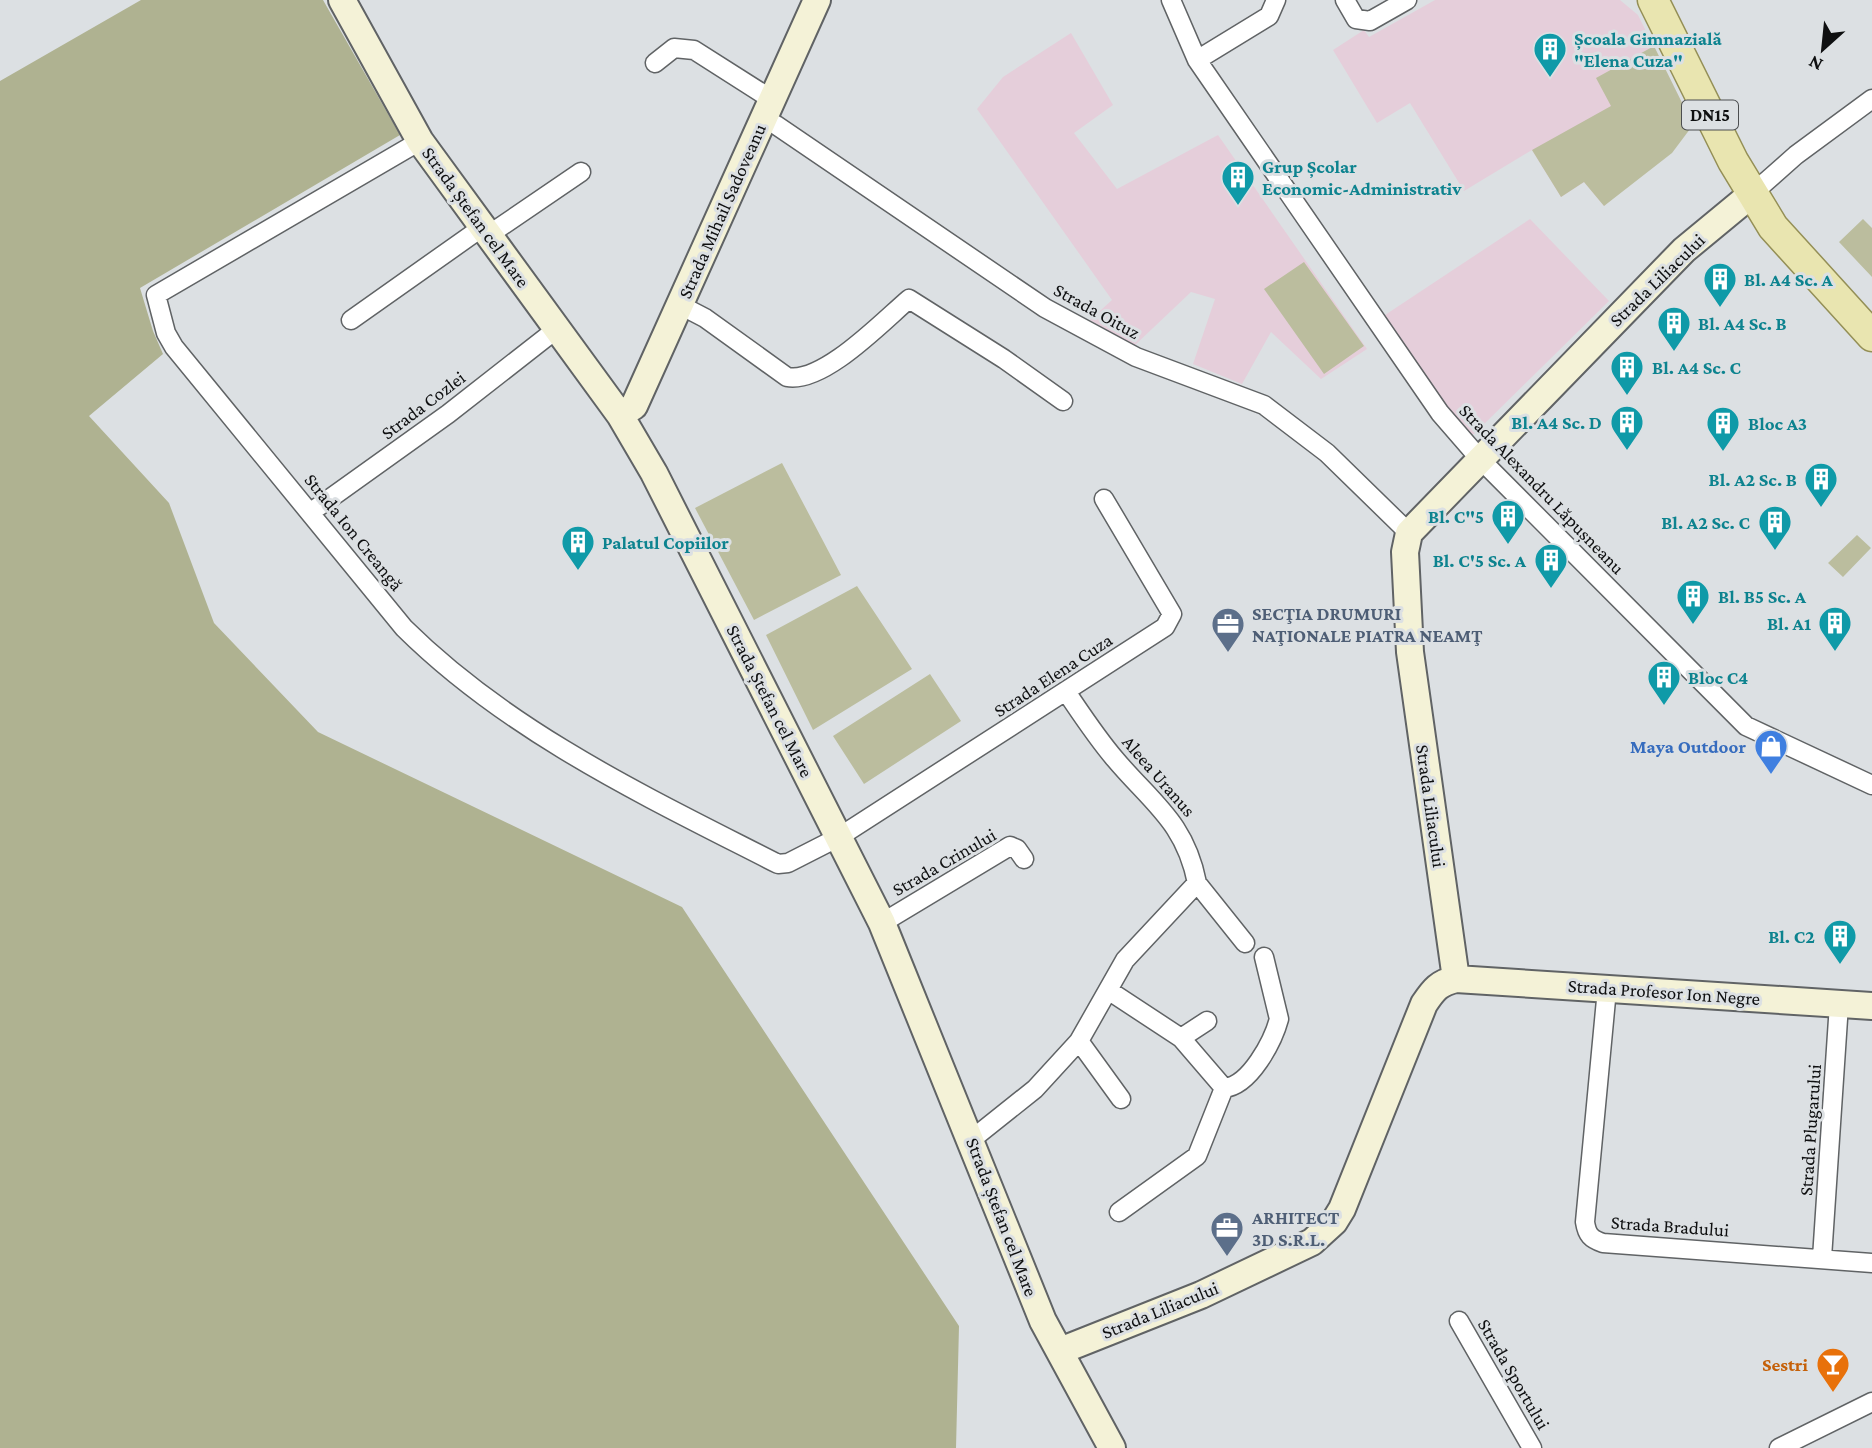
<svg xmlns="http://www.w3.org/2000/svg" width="1872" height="1448" viewBox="0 0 1872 1448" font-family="'Crimson Pro',serif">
  <rect width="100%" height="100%" fill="#dce0e3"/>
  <path fill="#e5ceda" d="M1435,0H1620L1638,15L1693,125L1604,206L1584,182L1561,197L1532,150L1464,191L1410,103L1377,123L1333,50L1364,30L1369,37Z
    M1071,33L1113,105L1074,133L1117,189L1218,135L1367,349L1321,379L1271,332L1242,384L1193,364L1215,299L1191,292L1134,346L1090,320L1112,300L977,109L1003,77Z
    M1530,219L1609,301L1474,434L1466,435L1445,409L1385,315Z"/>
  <path fill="#bbbd9e" d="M1654,46L1693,125L1672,153L1604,206L1584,182L1561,197L1532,150L1611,106L1596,78Z
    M1863,219L1872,228V277L1839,242Z
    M1304,262L1364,346L1324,374L1264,289Z
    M782,463L841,575L754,620L695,508Z
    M1857,535L1871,548L1843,577L1828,563Z
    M857,586L912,669L813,730L766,635Z
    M930,674L961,721L864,784L833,736Z"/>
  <path fill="#afb291" d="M141,0H323L400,135L140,288L153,331L163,354L89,416L169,503L214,623L318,732L682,907L959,1326L956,1448H0V81Z"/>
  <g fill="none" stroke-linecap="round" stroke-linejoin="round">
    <defs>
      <path id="street" d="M1171,0L1197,60L1440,413L1479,458L1746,726L1872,785
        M1345,0L1356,19L1370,21L1407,0
        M1197,60L1269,16L1276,0
        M655,63L674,48L694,50L771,99
        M762,119L776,125L1045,308L1136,357L1264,405L1327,453L1409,533
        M420,141L156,295L166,333L174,347L404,628C510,733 647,797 778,864L788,863L839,837L1165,627L1172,614L1104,499
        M1753,193L1796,155L1872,99
        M490,234L581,172
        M680,305L705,318L787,377C823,384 882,322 909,299L1004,359L1063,401
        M351,320L484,226
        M311,512L448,414L558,328
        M1197,883L1245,943
        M882,923L1010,846L1017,849L1024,859
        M1607,989L1585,1222C1587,1235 1591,1239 1603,1243L1872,1263
        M1108,990L1181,1038L1224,1088
        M1181,1038L1207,1021
        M1079,1041L1121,1099
        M971,1140L1035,1089L1079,1041L1125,960L1197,883C1185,822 1152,803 1115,759C1097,738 1082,715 1067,693
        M1119,1212L1197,1156L1224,1088C1250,1086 1273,1041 1279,1019L1264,957
        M1822,1258L1839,1004
        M1459,1321L1532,1448
        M1779,1448L1872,1402"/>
      <path id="secondary" d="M342,0L420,141L620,415L654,473L882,923L1043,1321L1112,1448
        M620,415L634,406L817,0
        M1456,979L1410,652L1405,552L1409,533L1684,250L1753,193
        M1060,1351L1201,1295L1312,1242L1334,1222L1342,1209L1424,1004C1434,989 1439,983 1456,979L1872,1006"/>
      <path id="primary" d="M1653,0L1733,161L1773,227L1872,336"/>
    </defs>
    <use href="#street" stroke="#606365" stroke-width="21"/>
    <use href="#secondary" stroke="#606365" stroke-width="30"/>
    <use href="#primary" stroke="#948f56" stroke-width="33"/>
    <use href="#street" stroke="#fff" stroke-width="18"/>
    <use href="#secondary" stroke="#f4f2d7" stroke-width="26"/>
    <use href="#primary" stroke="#e9e5b0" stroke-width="30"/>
  </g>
  <defs>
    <symbol id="building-pin" viewBox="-11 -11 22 30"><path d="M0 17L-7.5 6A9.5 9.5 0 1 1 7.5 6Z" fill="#0f9aa8" stroke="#dce0e3"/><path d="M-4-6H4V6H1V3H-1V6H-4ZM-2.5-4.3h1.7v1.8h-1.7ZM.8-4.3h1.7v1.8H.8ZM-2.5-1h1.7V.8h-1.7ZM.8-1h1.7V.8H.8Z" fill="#fff"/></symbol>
    <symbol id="office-pin" viewBox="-11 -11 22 30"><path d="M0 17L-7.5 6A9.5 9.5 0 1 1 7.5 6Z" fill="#5c6f8a" stroke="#dce0e3"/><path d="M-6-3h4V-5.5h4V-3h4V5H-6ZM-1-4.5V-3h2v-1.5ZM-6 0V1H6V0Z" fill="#fff"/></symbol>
    <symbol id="shop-pin" viewBox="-11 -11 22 30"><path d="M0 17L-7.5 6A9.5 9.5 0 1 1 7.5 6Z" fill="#3f7fe0" stroke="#dce0e3"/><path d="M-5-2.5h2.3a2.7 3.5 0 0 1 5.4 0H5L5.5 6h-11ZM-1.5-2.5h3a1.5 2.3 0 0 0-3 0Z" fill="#fff"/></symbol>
    <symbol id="bar-pin" viewBox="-11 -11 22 30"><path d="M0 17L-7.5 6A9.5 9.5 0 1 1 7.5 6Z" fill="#e8710a" stroke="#dce0e3"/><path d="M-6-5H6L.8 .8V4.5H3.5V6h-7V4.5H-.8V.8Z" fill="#fff"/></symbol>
  </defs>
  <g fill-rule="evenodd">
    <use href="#building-pin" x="1531" y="30" width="38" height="52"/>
    <use href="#building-pin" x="1219" y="158" width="38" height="52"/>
    <use href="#building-pin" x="1701" y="260" width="38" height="52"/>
    <use href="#building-pin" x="1655" y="304" width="38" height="52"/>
    <use href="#building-pin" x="1608" y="348" width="38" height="52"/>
    <use href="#building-pin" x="1608" y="403" width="38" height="52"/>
    <use href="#building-pin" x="1704" y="404" width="38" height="52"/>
    <use href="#building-pin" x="1802" y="460" width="38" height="52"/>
    <use href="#building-pin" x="1489" y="497" width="38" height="52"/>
    <use href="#building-pin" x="1756" y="503" width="38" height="52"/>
    <use href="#building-pin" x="559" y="523" width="38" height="52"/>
    <use href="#building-pin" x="1532" y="541" width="38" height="52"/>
    <use href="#building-pin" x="1674" y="577" width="38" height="52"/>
    <use href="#building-pin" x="1816" y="604" width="38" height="52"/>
    <use href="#office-pin" x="1209" y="605" width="38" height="52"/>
    <use href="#building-pin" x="1645" y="658" width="38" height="52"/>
    <use href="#shop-pin" x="1752" y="727" width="38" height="52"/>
    <use href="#building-pin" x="1821" y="917" width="38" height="52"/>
    <use href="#office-pin" x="1208" y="1209" width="38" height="52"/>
    <use href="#bar-pin" x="1814" y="1345" width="38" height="52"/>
  </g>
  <g text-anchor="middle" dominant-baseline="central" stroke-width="6" stroke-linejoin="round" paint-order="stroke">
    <rect fill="#dce0e3" stroke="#4c4e50" stroke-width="2" x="1682" y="100.5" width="56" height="29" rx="5"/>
    <g font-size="18" font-weight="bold" fill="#0f1011">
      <text x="1710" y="115">DN15</text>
    </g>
    <g font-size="19" font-weight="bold" fill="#0d838f" stroke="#dce0e3" text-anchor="start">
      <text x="1574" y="38">Școala Gimnazială<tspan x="1574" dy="22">"Elena Cuza"</tspan></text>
      <text x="1262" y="166">Grup Școlar<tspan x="1262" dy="22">Economic-Administrativ</tspan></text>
      <text x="1744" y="279">Bl. A4 Sc. A</text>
      <text x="1698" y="323">Bl. A4 Sc. B</text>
      <text x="1652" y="367">Bl. A4 Sc. C</text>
      <text x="1602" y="422" text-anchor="end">Bl. A4 Sc. D</text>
      <text x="1748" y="423">Bloc A3</text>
      <text x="1797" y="479" text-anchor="end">Bl. A2 Sc. B</text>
      <text x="1484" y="516" text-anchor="end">Bl. C"5</text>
      <text x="1750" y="522" text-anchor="end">Bl. A2 Sc. C</text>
      <text x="602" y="542">Palatul Copiilor</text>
      <text x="1526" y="560" text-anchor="end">Bl. C'5 Sc. A</text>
      <text x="1718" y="596">Bl. B5 Sc. A</text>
      <text x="1811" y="623" text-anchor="end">Bl. A1</text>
      <text x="1688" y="677">Bloc C4</text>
      <text x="1815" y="936" text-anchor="end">Bl. C2</text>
    </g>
    <g font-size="19" fill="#0f1011" stroke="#dce0e3">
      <text transform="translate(722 211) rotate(-66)">Strada Mihail Sadoveanu</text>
      <text transform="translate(476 217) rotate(54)">Strada Ștefan cel Mare</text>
      <text transform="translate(1657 280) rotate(-44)">Strada Liliacului</text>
      <text transform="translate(1097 311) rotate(29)">Strada Oituz</text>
      <text transform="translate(423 405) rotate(-37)">Strada Cozlei</text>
      <text transform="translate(1542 489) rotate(46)">Strada Alexandru Lăpușneanu</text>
      <text transform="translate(354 532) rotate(51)">Strada Ion Creangă</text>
      <text transform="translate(1053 675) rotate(-33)">Strada Elena Cuza</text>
      <text transform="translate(770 701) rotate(63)">Strada Ștefan cel Mare</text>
      <text transform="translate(1159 776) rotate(49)">Aleea Uranus</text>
      <text transform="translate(1431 806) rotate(82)">Strada Liliacului</text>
      <text transform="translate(944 862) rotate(-30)">Strada Crinului</text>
      <text transform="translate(1664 992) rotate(4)">Strada Profesor Ion Negre</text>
      <text transform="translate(1810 1130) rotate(-86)">Strada Plugarului</text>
      <text transform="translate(1002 1217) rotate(69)">Strada Ștefan cel Mare</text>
      <text transform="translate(1670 1226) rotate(4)">Strada Bradului</text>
      <text transform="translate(1160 1310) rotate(-22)">Strada Liliacului</text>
      <text transform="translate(1514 1374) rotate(60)">Strada Sportului</text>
    </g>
    <g font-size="19" font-weight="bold" fill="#4e5e75" stroke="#dce0e3" text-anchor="start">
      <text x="1252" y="613">SECŢIA DRUMURI<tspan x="1252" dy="22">NAŢIONALE PIATRA NEAMŢ</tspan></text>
      <text x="1252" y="1217">ARHITECT<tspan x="1252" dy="22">3D S.R.L.</tspan></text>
    </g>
    <g font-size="19" font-weight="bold" fill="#366cbe" stroke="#dce0e3" text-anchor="end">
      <text x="1746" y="746">Maya Outdoor</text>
    </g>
    <g font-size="19" font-weight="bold" fill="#c56008" stroke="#dce0e3" text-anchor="end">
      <text x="1808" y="1364">Sestri</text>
    </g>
  </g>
  <g transform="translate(1823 49) rotate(207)" stroke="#dce0e3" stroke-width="5" paint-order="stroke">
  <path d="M0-5L12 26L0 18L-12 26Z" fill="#0f1011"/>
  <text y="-10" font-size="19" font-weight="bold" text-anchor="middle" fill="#0f1011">N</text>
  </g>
</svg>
